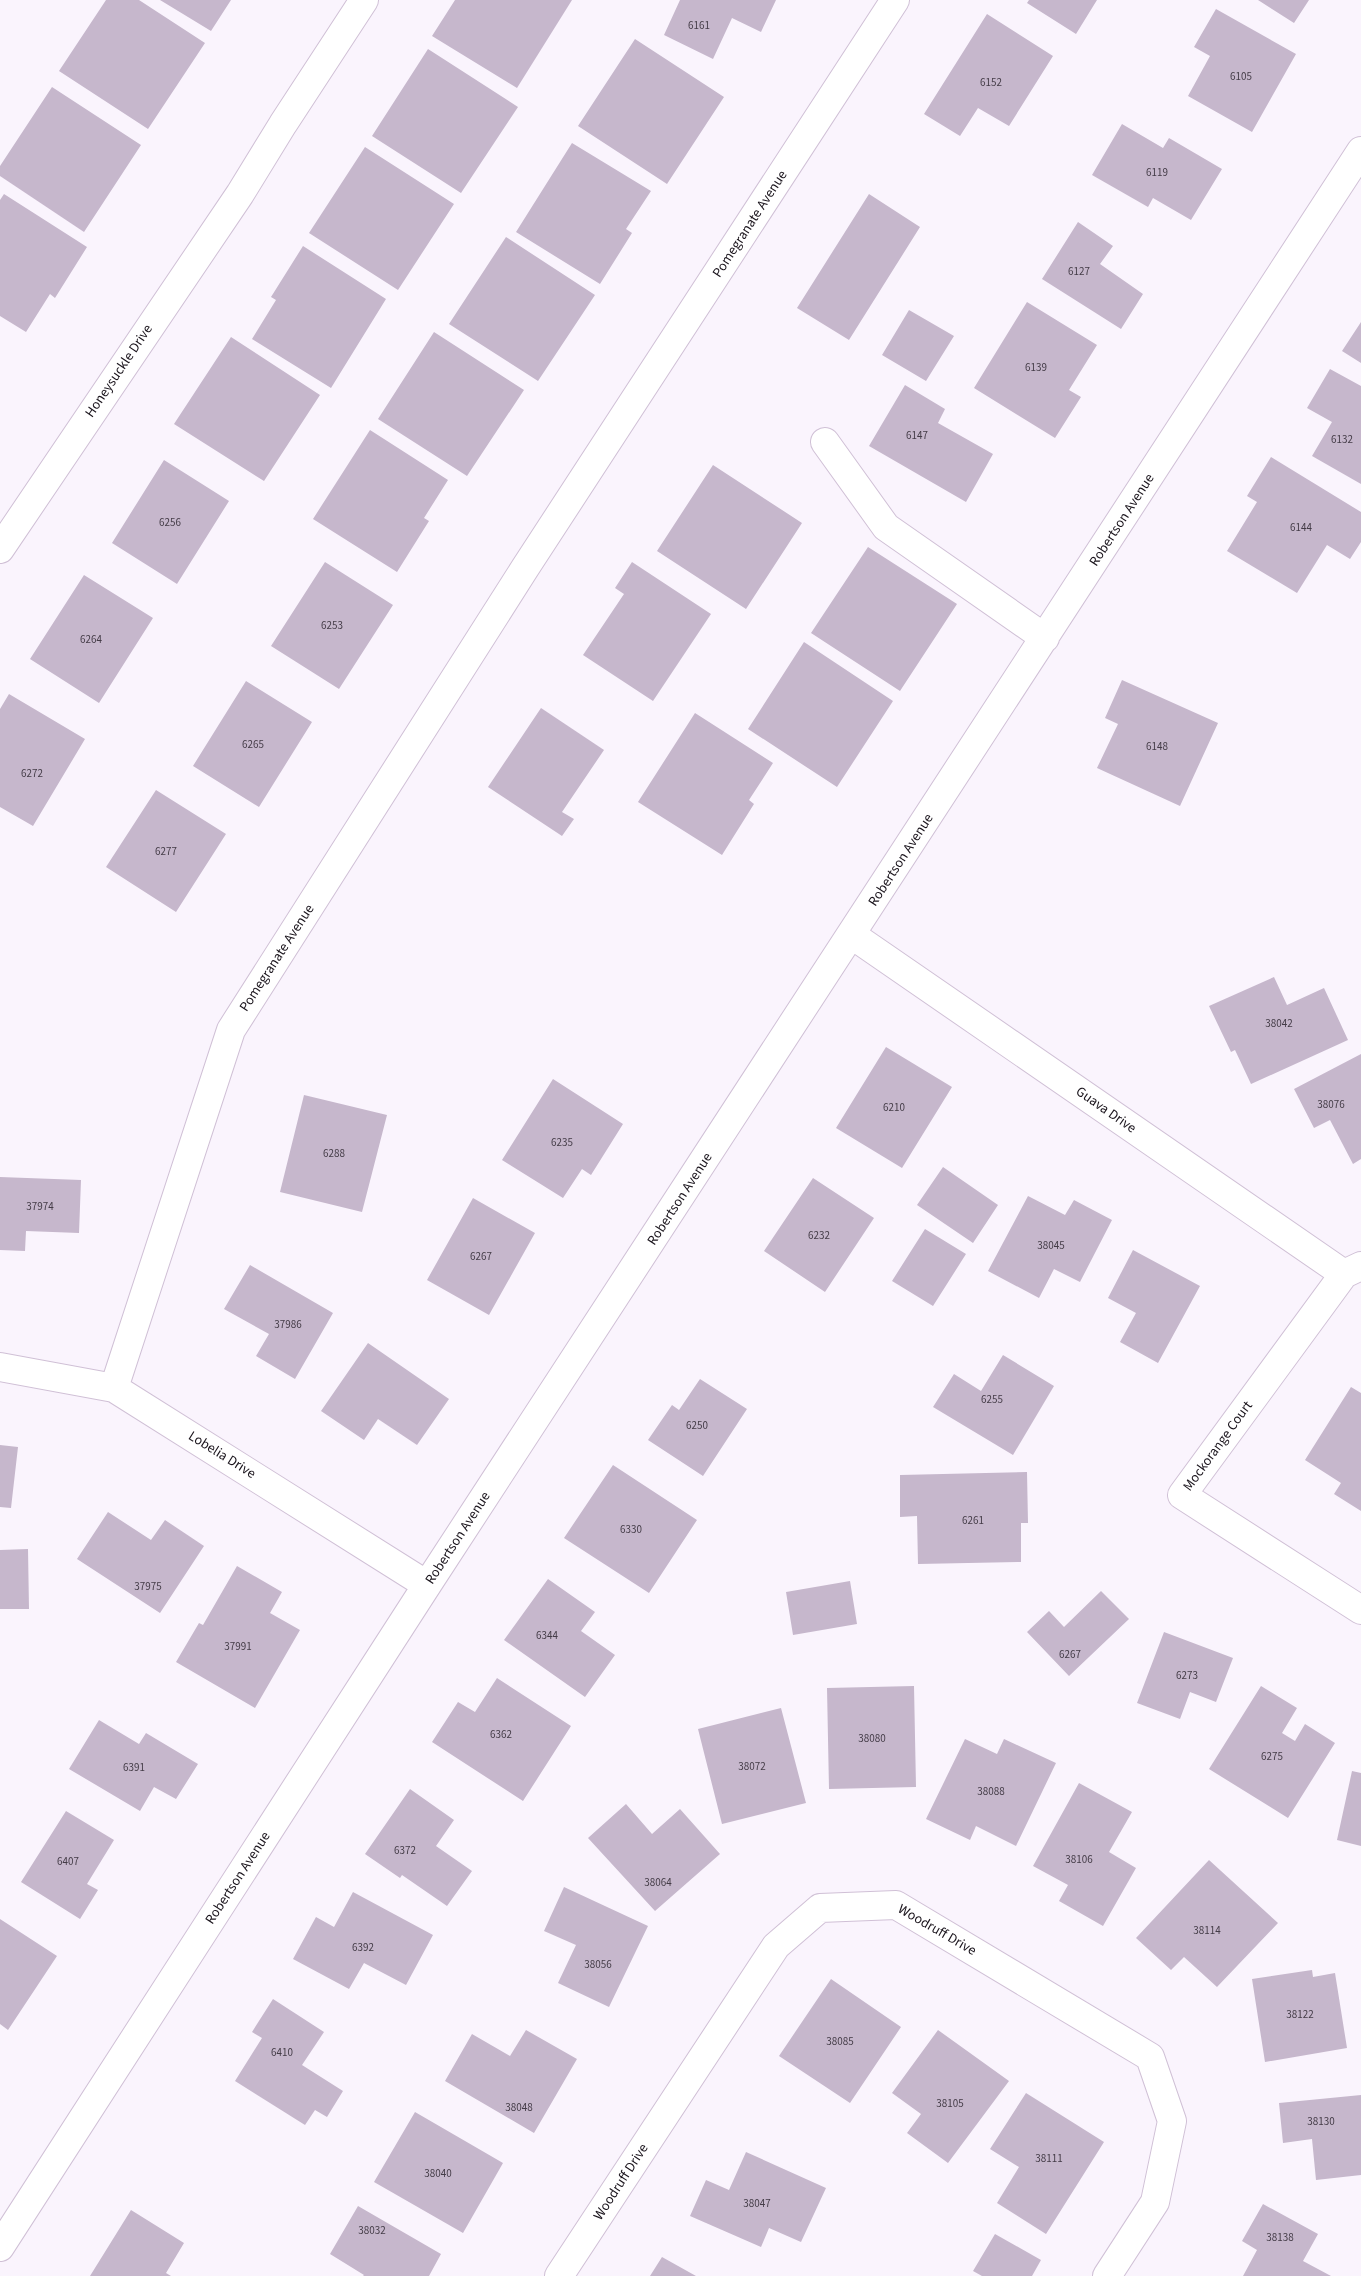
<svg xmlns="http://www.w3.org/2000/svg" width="1361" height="2276" viewBox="0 0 1361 2276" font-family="'Source Sans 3',sans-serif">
  <rect width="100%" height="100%" fill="#faf4fd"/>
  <path fill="#c6b7cc" d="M106,0H139L205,43L148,129L59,71Z
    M160,0H231L211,31Z
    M455,0H572L517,88L432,36Z
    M680,0H776L761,32L732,18L713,59L664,35Z
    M1029,0H1097L1076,34L1027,3Z
    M1258,0H1309L1294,23Z
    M1216,9L1296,54L1252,132L1188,96L1210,56L1194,47Z
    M987,14L1053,56L1009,126L978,108L960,136L924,114Z
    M635,39L724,97L667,184L578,126Z
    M428,49L518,107L461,193L372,136Z
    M52,87L141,145L84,232L0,176V166Z
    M1122,124L1163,148L1169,138L1222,169L1191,220L1153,198L1148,207L1092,175Z
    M572,143L651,191L626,229L632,233L600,284L516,232Z
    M365,147L454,204L398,290L309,233Z
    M4,194L87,247L55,298L50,294L26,332L0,316V200Z
    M869,194L920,227L849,340L797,308Z
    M1078,222L1113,246L1100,264L1143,294L1121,329L1042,279Z
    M506,237L595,295L538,381L449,324Z
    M303,246L386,299L331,388L252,339L276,300L271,297Z
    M1027,302L1097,345L1069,390L1081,397L1055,438L974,388Z
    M909,310L954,336L926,381L882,355Z
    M1361,322V363L1342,351Z
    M434,332L524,390L467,476L378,419Z
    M231,337L320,395L264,481L174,424Z
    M1330,369L1361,386V484L1312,456L1332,422L1307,408Z
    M905,385L945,409L938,423L993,454L966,502L869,446Z
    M370,430L448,480L424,518L429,521L397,572L313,519Z
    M1271,457L1361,512V542L1350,559L1327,545L1297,593L1227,551L1257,502L1247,496Z
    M164,460L229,501L177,584L112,543Z
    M713,465L802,523L746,609L657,551Z
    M868,547L957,604L900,691L811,633Z
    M325,562L393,605L339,689L271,646Z
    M632,562L711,614L653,701L583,655L624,594L615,588Z
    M84,575L153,618L99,703L30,659Z
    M804,642L893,701L837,787L748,729Z
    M1122,680L1218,723L1180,806L1097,768L1118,724L1105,718Z
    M246,681L312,722L259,807L193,766Z
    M9,694L85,739L33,826L0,807V709Z
    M541,708L604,750L562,812L574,819L562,836L488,787Z
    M695,713L773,763L749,800L754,804L722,855L638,802Z
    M156,790L226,834L176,912L106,867Z
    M1274,977L1287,1005L1324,988L1348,1040L1251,1084L1235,1050L1231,1052L1209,1006Z
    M886,1047L952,1087L902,1168L836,1128Z
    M1361,1054V1159L1353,1164L1330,1120L1314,1128L1294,1089Z
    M553,1079L623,1124L591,1175L582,1169L563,1198L502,1160Z
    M304,1095L387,1115L362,1212L280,1192Z
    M943,1167L998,1205L973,1243L917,1205Z
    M0,1177L81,1180L79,1233L26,1231L25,1251L0,1250Z
    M813,1178L874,1218L825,1292L764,1251Z
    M1028,1196L1065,1215L1074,1200L1112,1220L1080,1282L1054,1269L1039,1298L988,1271Z
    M473,1198L535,1233L489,1315L427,1280Z
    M925,1229L966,1254L933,1306L892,1281Z
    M1133,1250L1200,1286L1158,1363L1120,1342L1136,1313L1108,1298Z
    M250,1265L333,1313L295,1379L256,1356L269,1334L224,1309Z
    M368,1343L449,1399L417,1445L378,1419L364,1440L321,1411Z
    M1003,1355L1054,1386L1013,1455L933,1407L954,1374L981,1391Z
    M700,1379L747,1409L703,1476L648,1440L672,1405L679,1410Z
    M1351,1387L1361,1393V1511L1334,1494L1341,1483L1305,1460Z
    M0,1445L18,1447L11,1508L0,1507Z
    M613,1465L697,1520L649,1593L564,1538Z
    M1027,1472L1028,1523H1021V1562L918,1564L917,1516L900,1517V1475Z
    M108,1512L151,1540L165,1520L204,1546L160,1613L77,1559Z
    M28,1549L29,1609H0V1550Z
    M237,1566L282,1592L270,1613L300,1630L255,1708L176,1662L199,1623L203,1625Z
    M548,1579L595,1612L581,1631L615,1655L585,1697L504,1640Z
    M850,1581L857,1624L793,1635L786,1592Z
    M1101,1591L1129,1619L1069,1676L1027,1632L1049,1611L1064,1627Z
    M1164,1632L1233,1658L1216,1702L1190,1692L1180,1719L1137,1703Z
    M497,1678L571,1726L523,1801L432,1742L458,1702L475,1712Z
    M914,1686L916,1787L829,1789L827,1688Z
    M1261,1686L1297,1708L1282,1733L1295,1741L1305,1724L1335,1743L1288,1818L1209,1769Z
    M781,1708L806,1803L722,1824L698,1729Z
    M99,1720L139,1744L146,1733L198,1764L176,1799L154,1787L140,1811L69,1769Z
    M965,1739L997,1754L1004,1739L1056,1763L1016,1846L976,1826L970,1840L926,1819Z
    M1352,1771L1361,1773V1846L1337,1840Z
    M1079,1783L1132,1812L1109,1852L1136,1868L1103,1926L1059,1901L1068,1885L1033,1866Z
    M410,1789L454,1820L436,1846L472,1871L447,1906L402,1875L400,1878L365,1854Z
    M626,1804L652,1834L680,1809L720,1854L655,1911L588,1838Z
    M66,1811L114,1840L87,1884L98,1890L80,1919L21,1882Z
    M1209,1860L1278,1923L1217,1987L1184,1957L1171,1970L1136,1938Z
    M564,1887L648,1926L609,2007L558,1983L576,1945L544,1931Z
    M353,1892L433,1935L406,1985L364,1963L349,1989L293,1959L316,1917L334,1927Z
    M0,1919L57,1956L8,2030L0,2024Z
    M1312,1970L1313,1977L1335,1973L1347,2048L1265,2062L1252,1979Z
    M831,1979L901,2027L850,2103L779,2056Z
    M273,1999L324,2032L302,2065L343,2091L327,2117L315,2110L305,2125L235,2081L262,2038L252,2032Z
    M526,2030L577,2059L534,2133L445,2081L472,2034L510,2056Z
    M938,2030L1009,2081L948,2163L907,2133L921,2114L892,2093Z
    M1026,2093L1104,2142L1046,2234L997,2203L1019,2167L990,2149Z
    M1361,2095V2175L1316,2180L1312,2139L1283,2143L1279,2103Z
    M415,2112L503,2163L463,2233L374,2182Z
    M746,2152L826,2188L801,2242L769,2228L761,2247L690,2216L706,2180L729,2190Z
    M1263,2204L1318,2234L1303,2261L1331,2276H1243L1257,2250L1242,2241Z
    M358,2206L441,2254L429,2276H363L364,2275L330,2254Z
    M131,2210L184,2243L166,2273L171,2276H90Z
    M995,2234L1041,2260L1032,2276H982L973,2271Z
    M662,2257L696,2276H650Z"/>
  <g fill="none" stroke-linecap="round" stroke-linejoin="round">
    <defs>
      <path id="minor" d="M825,442L886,527L1045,638
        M0,549L240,194L283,124L364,0
        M852,935L1344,1274L1361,1266
        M1344,1274L1182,1495L1361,1610
        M0,1367L114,1388L427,1585
        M114,1388L231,1030L525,568L895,0
        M0,2247L427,1585L1361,151
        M559,2276L776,1946L820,1908L896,1905L1150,2057L1172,2121L1155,2202L1107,2276"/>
    </defs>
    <use href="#minor" stroke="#d0c0d6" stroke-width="30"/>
    <use href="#minor" stroke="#fff" stroke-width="28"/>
  </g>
  <g text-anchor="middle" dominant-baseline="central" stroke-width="4" stroke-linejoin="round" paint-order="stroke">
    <g font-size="11" fill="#443c47">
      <text x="699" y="25">6161</text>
      <text x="1241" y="76">6105</text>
      <text x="991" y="82">6152</text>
      <text x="1157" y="172">6119</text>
      <text x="1079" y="271">6127</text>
      <text x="1036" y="367">6139</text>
      <text x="917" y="435">6147</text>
      <text x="1342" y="439">6132</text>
      <text x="170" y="522">6256</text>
      <text x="1301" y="527">6144</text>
      <text x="332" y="625">6253</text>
      <text x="91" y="639">6264</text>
      <text x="253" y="744">6265</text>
      <text x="1157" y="746">6148</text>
      <text x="32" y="773">6272</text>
      <text x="166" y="851">6277</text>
      <text x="1279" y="1023">38042</text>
      <text x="1331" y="1104">38076</text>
      <text x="894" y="1107">6210</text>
      <text x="562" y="1142">6235</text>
      <text x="334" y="1153">6288</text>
      <text x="40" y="1206">37974</text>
      <text x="819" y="1235">6232</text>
      <text x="1051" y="1245">38045</text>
      <text x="481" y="1256">6267</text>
      <text x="288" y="1324">37986</text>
      <text x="992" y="1399">6255</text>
      <text x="697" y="1425">6250</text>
      <text x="973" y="1520">6261</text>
      <text x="631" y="1529">6330</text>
      <text x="148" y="1586">37975</text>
      <text x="547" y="1635">6344</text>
      <text x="238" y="1646">37991</text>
      <text x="1070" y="1654">6267</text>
      <text x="1187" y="1675">6273</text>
      <text x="501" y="1734">6362</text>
      <text x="872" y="1738">38080</text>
      <text x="1272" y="1756">6275</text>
      <text x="752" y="1766">38072</text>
      <text x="134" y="1767">6391</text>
      <text x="991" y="1791">38088</text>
      <text x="405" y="1850">6372</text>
      <text x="1079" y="1859">38106</text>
      <text x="68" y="1861">6407</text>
      <text x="658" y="1882">38064</text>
      <text x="1207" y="1930">38114</text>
      <text x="363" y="1947">6392</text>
      <text x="598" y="1964">38056</text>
      <text x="1300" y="2014">38122</text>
      <text x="840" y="2041">38085</text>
      <text x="282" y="2052">6410</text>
      <text x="950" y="2103">38105</text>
      <text x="519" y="2107">38048</text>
      <text x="1321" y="2121">38130</text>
      <text x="1049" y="2158">38111</text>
      <text x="438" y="2173">38040</text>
      <text x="757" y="2203">38047</text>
      <text x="372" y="2230">38032</text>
      <text x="1280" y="2237">38138</text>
    </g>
    <g font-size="14" fill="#19131b" stroke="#fff">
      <text transform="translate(750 224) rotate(-57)">Pomegranate Avenue</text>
      <text transform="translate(119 371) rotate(-56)">Honeysuckle Drive</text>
      <text transform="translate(1122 520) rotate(-57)">Robertson Avenue</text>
      <text transform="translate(901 860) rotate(-57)">Robertson Avenue</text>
      <text transform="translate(277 958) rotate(-57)">Pomegranate Avenue</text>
      <text transform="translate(1106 1110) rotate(35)">Guava Drive</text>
      <text transform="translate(680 1199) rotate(-57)">Robertson Avenue</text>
      <text transform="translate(1218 1446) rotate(-54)">Mockorange Court</text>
      <text transform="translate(222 1455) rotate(32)">Lobelia Drive</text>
      <text transform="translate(458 1538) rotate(-57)">Robertson Avenue</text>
      <text transform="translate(238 1878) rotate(-57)">Robertson Avenue</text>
      <text transform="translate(937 1930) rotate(30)">Woodruff Drive</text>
      <text transform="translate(621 2182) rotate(-57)">Woodruff Drive</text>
    </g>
  </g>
</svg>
